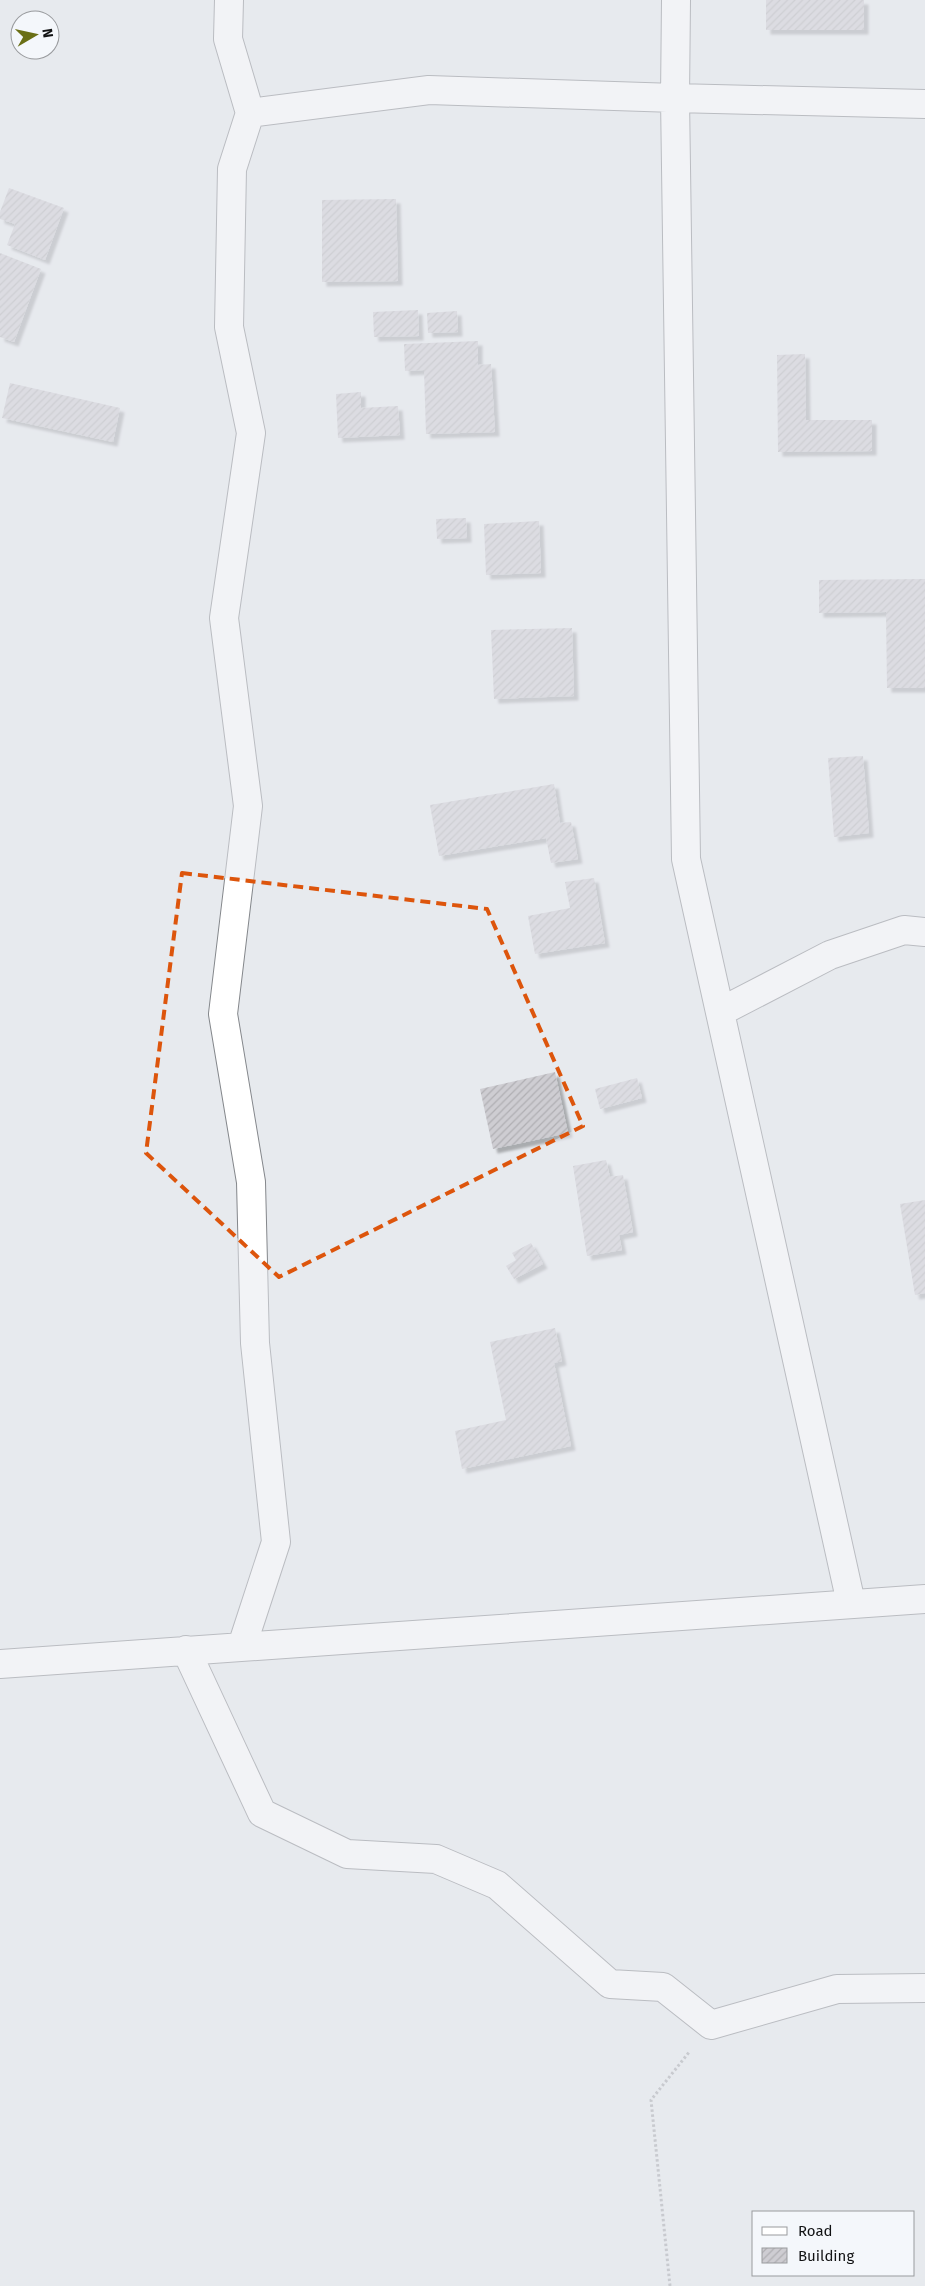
<svg xmlns="http://www.w3.org/2000/svg" width="925" height="2286" viewBox="0 0 925 2286" font-family="'Fira Sans',sans-serif">
  <defs>
    <pattern id="building-hatch" width="6" height="6" patternUnits="userSpaceOnUse" patternTransform="scale(1.25)"><rect width="6" height="6" fill="#cecdd2"/><path d="M-1 1l2-2M0 6l6-6M5 7l2-2" fill="none" stroke="#b0afb3"/></pattern>
    <filter id="shadow"><feDropShadow dx="4.5" dy="4.5" stdDeviation="1" flood-color="#0004"/></filter>
  </defs>
  <rect width="100%" height="100%" fill="#e7eaee"/>
  <path fill="url(#building-hatch)" filter="url(#shadow)" d="M766,0H864V30H766Z
    M9,188L64,208L45,260L7,245L15,224L0,219V212Z
    M396,199L398,281L322,282V200Z
    M0,253L41,269L14,342L0,337Z
    M418,310L419,336L374,337L373,312Z
    M457,311L458,332L428,333L427,313Z
    M478,341V365L491,364L495,432L426,434L424,370L405,371L404,344Z
    M805,354L806,420H872V451L778,452L777,355Z
    M10,383L120,408L113,442L2,418Z
    M361,392V408L398,406L400,435L338,438L336,394Z
    M466,518L467,538L437,539L436,519Z
    M539,521L541,573L486,575L484,524Z
    M925,579V688H887L886,612L819,613V580Z
    M572,628L574,696L494,699L491,630Z
    M863,756L869,833L834,837L828,758Z
    M554,784L560,823L571,822L578,859L551,863L546,838L439,856L430,805Z
    M594,878L605,943L535,954L528,916L570,908L565,882Z
    M555,1072L568,1133L493,1149L480,1089Z
    M637,1078L642,1098L600,1109L595,1089Z
    M606,1160L610,1177L623,1175L633,1232L619,1235L622,1250L587,1256L573,1166Z
    M925,1200V1293L915,1295L900,1204Z
    M531,1243L543,1264L514,1279L506,1266L516,1260L512,1253Z
    M555,1328L562,1361L554,1363L571,1446L462,1469L455,1431L506,1420L490,1342Z"/>
  <g fill="none" stroke-linecap="round" stroke-linejoin="round">
    <defs>
      <path id="minor" d="M229,0L228,39L250,113L232,169L229,327L251,433L224,618L248,806L223,1014L251,1182L255,1343L276,1542L242,1646
        M676,0L675,98L925,104
        M250,113L429,90L675,98L686,859L851,1603
        M720,1012L830,955L904,930L925,932
        M186,1650L262,1813L347,1854L436,1859L497,1885L610,1984L663,1987L711,2025L837,1989L925,1988
        M0,1664L925,1599"/>
    </defs>
    <use href="#minor" stroke="#84878b" stroke-width="30"/>
    <path stroke="#a2a5a8" stroke-width="3" stroke-dasharray="2.5 2.5" stroke-linecap="butt" d="M670,2286L651,2100L690,2051"/>
    <use href="#minor" stroke="#fff" stroke-width="28"/>
  </g>
  <path d="M0 0H925V2286H0ZM182,873L487,909L583,1126L279,1277L146,1153Z" fill="#e7eaee" fill-opacity=".55" fill-rule="evenodd"/>
  <path fill="none" stroke="#dd550c" stroke-width="4" stroke-dasharray="10 6" stroke-linejoin="round" d="M182,873L487,909L583,1126L279,1277L146,1153Z"/>
  <rect x="752" y="2211" width="162" height="65" fill="#f4f7fb" stroke="#999b9e"/>
  <rect x="762" y="2227" width="25" height="8" fill="#ffffff" stroke="#999b9e"/>
  <text x="798" y="2236" font-size="15" fill="#111213">Road</text>
  <rect x="762" y="2248" width="25" height="15" fill="url(#building-hatch)" stroke="#999b9e"/>
  <text x="798" y="2261" font-size="15" fill="#111213">Building</text>
  <g transform="translate(35 35) rotate(81)"><circle r="24" fill="#f4f7fb" stroke="#999b9e"/>
  <path d="M0-4L9 19L0 12L-9 19Z" fill="#6a6f15"/>
  <text y="-8" font-size="14" font-weight="bold" text-anchor="middle" fill="#111213">N</text>
  </g>
</svg>
